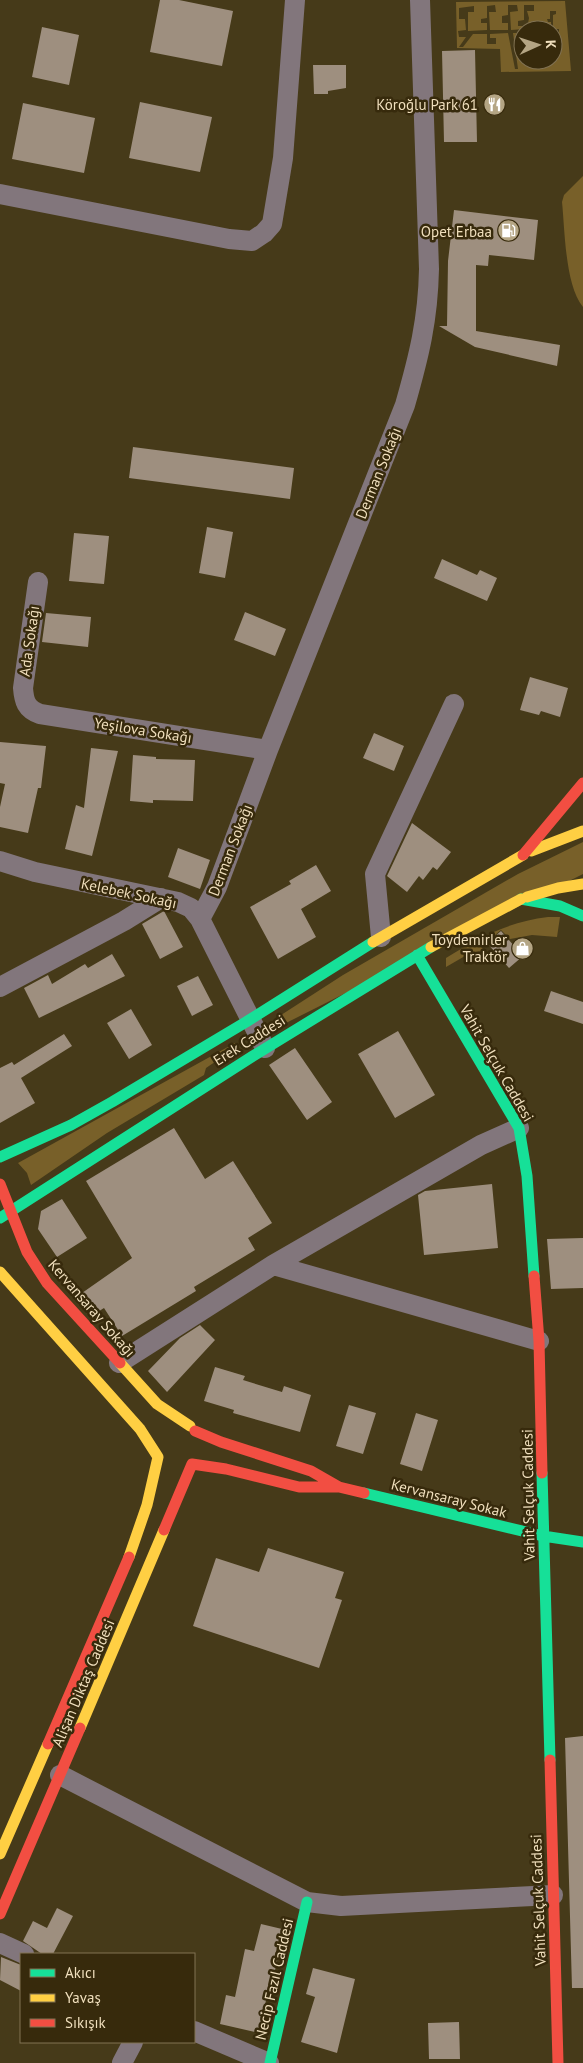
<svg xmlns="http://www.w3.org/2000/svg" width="583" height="2063" viewBox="0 0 583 2063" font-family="'PT Sans',sans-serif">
  <rect width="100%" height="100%" fill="#463a19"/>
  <path fill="#786029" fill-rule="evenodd" d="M565,1L571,71L501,72L500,49L457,48L456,2ZM495,5L496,12H489L490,30H508V23H502V16L508,15V5H517L518,11L510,12L511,30L525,29L524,26H518V21L524,20V5H534V11H527L529,18L527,29H551V22H548L547,19H550V11H556V14L553,15V29H559V40H554L553,32V60H523V43H521L523,33H513L518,69H515L508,33L490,34V38H496V44H487V34H473L463,47H459L466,37H459L458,31L466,30L465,19H459V8L474,6V12H468V31L487,30V23H481V19L487,18V6Z
    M583,176V307C565,285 565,231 562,202L564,195Z
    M583,842V874L284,1024L278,1017L343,975L518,874Z
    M548,917H560L557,937L532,935L510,939L501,930L481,947L484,950L465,956L446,967V958C480,937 508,922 548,917Z
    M235,1043L237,1047L206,1068L204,1075L107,1133L31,1185L27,1173L18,1163Z"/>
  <path fill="#9e8f7f" d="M160,0H179L233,11L222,66L150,52Z
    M42,27L79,35L69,85L32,77Z
    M475,50L477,142H444L442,51Z
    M313,65H346V88L328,91V94H314Z
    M140,102L212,117L200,172L129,158Z
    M23,103L95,118L84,173L12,159Z
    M454,210L538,220L534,260L489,255L488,266L476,265V331L560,345L557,366L475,347L439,326H447L448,261Z
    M133,447L294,468L290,499L129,478Z
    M207,527L233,532L225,578L199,573Z
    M74,533L109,536L104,584L69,581Z
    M442,559L477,575L480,570L497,578L487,601L434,578Z
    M245,612L286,629L275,656L234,640Z
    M46,613L91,617L88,647L42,642Z
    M530,677L568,688L560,717L541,711L539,715L520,710Z
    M374,733L404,746L394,771L363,758Z
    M0,742L46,746L41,788H38L28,833L0,827V807L5,784L0,783Z
    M91,748L118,751L92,856L65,849L76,805L84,808Z
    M133,755L156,757V759L195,760L193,801L153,800V803L130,801Z
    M412,823L451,852L437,870L433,867L423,880L419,876L407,892L387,876Z
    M178,848L210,860L200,889L168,877Z
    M316,865L331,891L301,909L316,937L278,959L250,907L291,884L289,881Z
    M164,911L183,947L160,959L142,924Z
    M501,931L523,956L509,968L487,943Z
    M112,954L125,976L39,1018L24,988L48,975L52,984L85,964L88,968Z
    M198,976L213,1005L192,1016L177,986Z
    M551,991L583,1002V1024L544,1011Z
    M131,1009L152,1045L129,1059L107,1023Z
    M398,1031L435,1095L395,1118L358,1054Z
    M64,1034L72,1046L21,1078L35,1103L0,1123V1068L12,1062L14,1065Z
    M295,1048L332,1102L307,1120L269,1065Z
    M174,1128L205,1179L233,1161L272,1223L248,1238L255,1250L194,1287L196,1291L122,1336L104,1308L96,1313L82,1293L132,1258L86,1181Z
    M492,1184L498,1248L424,1255L418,1195L425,1191Z
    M62,1199L87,1238L57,1257L38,1229L41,1211Z
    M583,1238V1288L551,1289L547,1239Z
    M200,1325L215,1340L167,1392L148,1371L180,1338Z
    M215,1367L245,1376L243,1380L282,1392L284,1386L311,1395L300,1432L233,1413L234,1410L204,1401Z
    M349,1405L376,1413L363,1454L336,1446Z
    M416,1413L438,1420L422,1471L400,1464Z
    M268,1548L344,1572L335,1598L342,1600L319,1668L193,1626L216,1558L259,1572Z
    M583,1736V1988H572L565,1738Z
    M57,1908L73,1916L53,1954H42L23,1941L33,1921L47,1928Z
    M261,1924L282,1929L275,1955L278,1956L273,1980L272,1986H269L259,2033L220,2024L226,1995L235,1997L245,1949L254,1951Z
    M1,1957L21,1965V1991L0,1980Z
    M313,1968L355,1979L337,2053L301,2042L315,1997L306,1994Z
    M459,2022L460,2059H429L428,2023Z"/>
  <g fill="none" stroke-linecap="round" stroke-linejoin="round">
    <path stroke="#82767c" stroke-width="20" d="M0,194L229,239L252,241L264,233L272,224L283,158L295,0
      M38,582L23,688C24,701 26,709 40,714L268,750
      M0,861L35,872L178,902L191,908L200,919L265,1048
      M200,919L217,887L268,750L405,405C419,356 428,320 429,269L420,0
      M381,937L375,874L454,704
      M0,987L124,921L161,898
      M273,1265L539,1341
      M119,1363L273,1265L481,1145L519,1128
      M60,1775L307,1902L341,1906L553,1895
      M0,1943L24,1954
      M194,2031L269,2063
      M122,2063L133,2042"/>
    <path stroke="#16e098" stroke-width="11" d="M521,899L560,906L583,916
      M417,955L519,1128L527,1176L534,1276
      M0,1157L71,1125L112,1102L246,1022L373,942
      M0,1218L253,1056L431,947
      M542,1473L550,1760
      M364,1493L543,1536L583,1542
      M270,2063L307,1902"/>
    <path stroke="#ffcf43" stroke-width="11" d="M531,851L583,831
      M527,897L558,888L583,884
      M373,942L523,855
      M431,947L521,899
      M0,1272L140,1429L158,1457L147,1505L129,1557
      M120,1363L157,1404L190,1426
      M80,1728L164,1530
      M0,1854L48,1744"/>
    <path stroke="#f24e42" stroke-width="11" d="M523,855L583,783
      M0,1184L27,1252L47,1283L120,1363
      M534,1276L539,1341L542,1473
      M195,1431L221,1442L311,1471L339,1487L364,1493
      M164,1530L192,1464L226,1469L299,1487H339
      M48,1744L129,1557
      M550,1760L558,2063
      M0,1914L80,1728"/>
  </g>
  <defs>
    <symbol id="restaurant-disc" viewBox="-11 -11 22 22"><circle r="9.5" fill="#b4a584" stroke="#372a0c"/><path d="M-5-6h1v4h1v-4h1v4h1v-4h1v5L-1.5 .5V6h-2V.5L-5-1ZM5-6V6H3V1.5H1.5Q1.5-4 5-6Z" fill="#fff"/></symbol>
    <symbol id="fuel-disc" viewBox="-11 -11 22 22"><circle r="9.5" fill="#b4a584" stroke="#372a0c"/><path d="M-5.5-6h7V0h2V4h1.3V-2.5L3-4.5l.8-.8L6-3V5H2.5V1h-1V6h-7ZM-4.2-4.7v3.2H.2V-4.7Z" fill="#fff"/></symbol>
    <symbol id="shop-disc" viewBox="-11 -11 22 22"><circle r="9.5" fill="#b4a584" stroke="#372a0c"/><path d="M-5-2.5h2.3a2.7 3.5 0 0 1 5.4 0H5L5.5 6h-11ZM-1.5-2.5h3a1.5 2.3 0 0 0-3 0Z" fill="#fff"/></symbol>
  </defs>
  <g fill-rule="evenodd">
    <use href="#restaurant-disc" x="482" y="92" width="25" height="25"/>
    <use href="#fuel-disc" x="496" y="218" width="25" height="25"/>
    <use href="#shop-disc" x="510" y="936" width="25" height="25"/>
  </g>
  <g text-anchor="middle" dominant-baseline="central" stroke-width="5" stroke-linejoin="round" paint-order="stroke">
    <g font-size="15" fill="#f0dfbd" stroke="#372a0c" text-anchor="end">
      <text x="478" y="104">Köroğlu Park 61</text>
      <text x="492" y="231">Opet Erbaa</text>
      <text x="507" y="939">Toydemirler<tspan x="507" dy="17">Traktör</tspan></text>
    </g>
    <g font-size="15" fill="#f0dfbd" stroke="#372a0c">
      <text transform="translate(378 473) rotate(-68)">Derman Sokağı</text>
      <text transform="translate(29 641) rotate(-82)">Ada Sokağı</text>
      <text transform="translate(143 730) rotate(9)">Yeşilova Sokağı</text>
      <text transform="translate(230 850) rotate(-69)">Derman Sokağı</text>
      <text transform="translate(129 893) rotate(12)">Kelebek Sokağı</text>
      <text transform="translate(249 1040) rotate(-32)">Erek Caddesi</text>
      <text transform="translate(497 1063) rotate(60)">Vahit Selçuk Caddesi</text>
      <text transform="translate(92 1308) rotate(49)">Kervansaray Sokağı</text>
      <text transform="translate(528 1495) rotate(-91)">Vahit Selçuk Caddesi</text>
      <text transform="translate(449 1498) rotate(14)">Kervansaray Sokak</text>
      <text transform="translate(83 1683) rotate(-67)">Alişan Diktaş Caddesi</text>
      <text transform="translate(538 1900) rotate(-92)">Vahit Selçuk Caddesi</text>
      <text transform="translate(274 1979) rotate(-77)">Necip Fazıl Caddesi</text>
    </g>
  </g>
  <rect x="20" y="1953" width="175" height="90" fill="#372a0c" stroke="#817253"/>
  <rect x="30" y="1969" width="25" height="8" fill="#16e098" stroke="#817253"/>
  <text x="65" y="1978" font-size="15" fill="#f0dfbd">Akıcı</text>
  <rect x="30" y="1994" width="25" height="8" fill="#ffcf43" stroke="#817253"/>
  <text x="65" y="2003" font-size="15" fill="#f0dfbd">Yavaş</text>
  <rect x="30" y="2019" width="25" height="8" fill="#f24e42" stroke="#817253"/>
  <text x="65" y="2028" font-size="15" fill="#f0dfbd">Sıkışık</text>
  <g transform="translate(538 45) rotate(87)"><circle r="24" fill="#372a0c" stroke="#817253"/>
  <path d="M0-4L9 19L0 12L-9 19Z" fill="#b4a584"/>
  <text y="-8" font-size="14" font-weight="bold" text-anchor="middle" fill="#f0dfbd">K</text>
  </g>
</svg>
